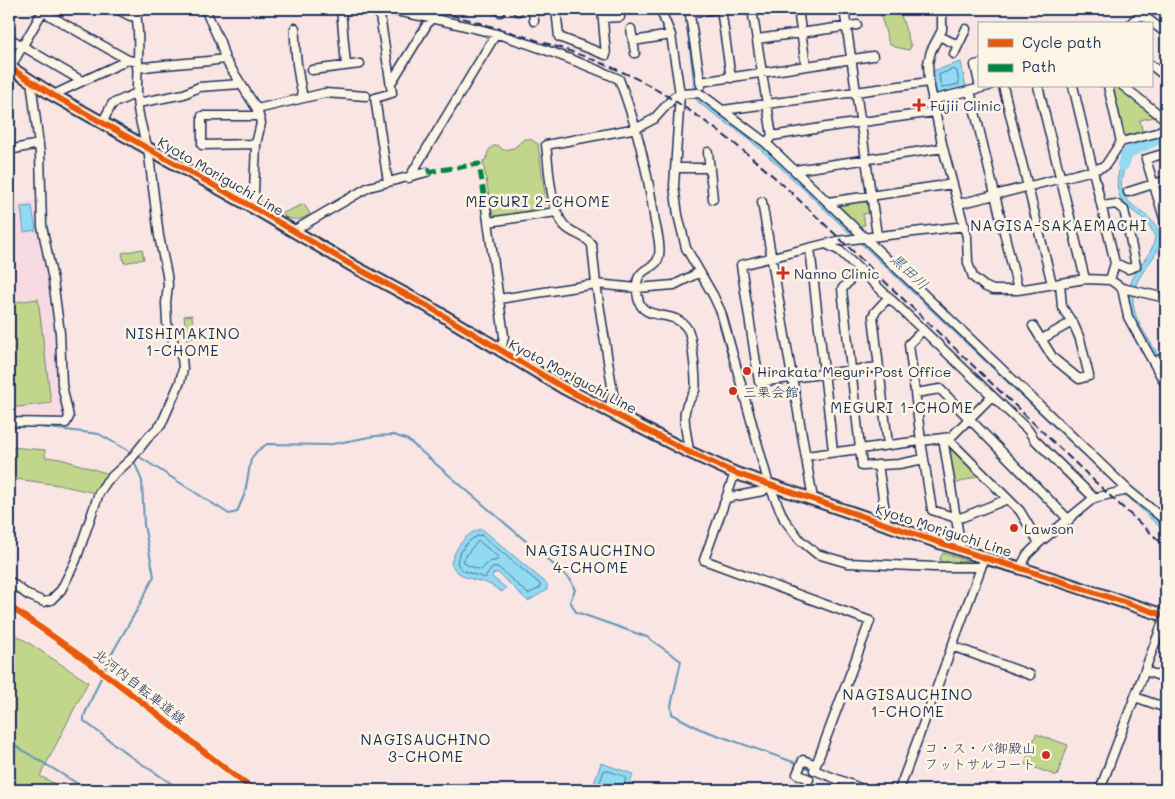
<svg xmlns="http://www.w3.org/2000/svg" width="1175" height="799" viewBox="0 0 1175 799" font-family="Mali,'Klee One',sans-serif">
  <rect width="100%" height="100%" fill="#f9e5e3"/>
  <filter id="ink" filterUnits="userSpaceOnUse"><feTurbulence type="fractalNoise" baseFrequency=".02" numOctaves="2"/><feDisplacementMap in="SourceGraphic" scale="10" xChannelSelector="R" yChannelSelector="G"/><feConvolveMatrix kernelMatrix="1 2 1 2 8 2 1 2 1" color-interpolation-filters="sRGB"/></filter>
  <g filter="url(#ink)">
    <path fill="#f7dae2" d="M39,200L42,247L51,297L57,343L56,370L65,413L61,419L17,415L9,416V204Z"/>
    <path fill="#c2d68b" stroke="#6e8274" d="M882,9H899L911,47L909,50L895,47L889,44L881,16Z
      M1108,86H1117L1154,117L1140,120L1143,135L1122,140Z
      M524,139H530L538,144L546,202L540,209L497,217L492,214L483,161L486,160C488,151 488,147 498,145L503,150L514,148Z
      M869,199L871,213L863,214L865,225L858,226L840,209L839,204Z
      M304,204L310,214C301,220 296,221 285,217L283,213Z
      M142,249L144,259L124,263L122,253Z
      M38,299L51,403L9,408V303Z
      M192,315L193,327L197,334L187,341L184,316Z
      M9,447L45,450V457L61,459L109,474L95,493L59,485L9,478Z
      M954,450L980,475L955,484L949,452Z
      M943,553L971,562L970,565L941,566L940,558Z
      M9,630L88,682L40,776L67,790H9Z
      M1036,734L1068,745L1057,776L1025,764Z"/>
    <path fill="#91daf2" stroke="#6296b7" d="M961,62L966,88L936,95L933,71Z
      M696,76L700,99L748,134L769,151L1155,515L1166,527V533L778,165L750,140L699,103C692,96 691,85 696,76Z
      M1132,147C1126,162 1114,187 1128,201C1136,209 1146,214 1154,223C1157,228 1160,231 1160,237C1162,260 1126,276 1134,309C1140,335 1166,355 1166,381L1130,311C1128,299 1128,287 1134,276C1141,262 1153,253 1155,237C1145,206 1109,214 1119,170C1121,160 1124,153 1132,147Z
      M32,206L36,230L24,232L21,207Z
      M482,529L547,584V590L528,601L497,572L492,575L493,578L506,588L502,592C498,590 495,587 491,585C476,578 461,581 451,564C454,549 466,532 482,529Z
      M601,763L633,774L628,790H592Z"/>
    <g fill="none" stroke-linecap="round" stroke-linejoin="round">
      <path stroke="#4a7399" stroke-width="1" d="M954,69L957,71L959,84L941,88L939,75Z
        M481,535L540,584V588L528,594L498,567L492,568L485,578L464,571L460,568L457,563C458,551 470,537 481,535Z
        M479,541L499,558L497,560L489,562L481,570L467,565L463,561L470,550Z
        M597,790L604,771L606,770L626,777L623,790"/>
      <path stroke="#6296b7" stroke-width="2" d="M685,9L694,81
        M32,426L99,434L134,454
        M9,428L24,426
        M138,456L229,514L237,512L245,493L251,459L257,451L267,444L327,445L375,436L394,435L408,440L570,579L575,590L570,601L576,612L647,637L681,661L671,706L672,714L700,729L799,764
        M134,461L142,481L144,525L154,576L138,608L111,655L84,716V721L130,756L181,790
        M9,742L88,790
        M803,766L813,770"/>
      <path stroke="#91daf2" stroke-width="12" d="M1123,165L1127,154L1133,150L1166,135"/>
      <defs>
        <path id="minor" d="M38,9L128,60L138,62
          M117,9L130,16H137
          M205,9L220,42L225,59L257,109L261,123L256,144L254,191L256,209
          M341,9L346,65
          M379,9L392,93L375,98L388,182
          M385,9C422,16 460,24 497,34C538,46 579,62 619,79C637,125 648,173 655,222C657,232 661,245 659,255C657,274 631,262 638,298C643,324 675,307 688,330C692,336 697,384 695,390C692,398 687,401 685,411C683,423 688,439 689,452
          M500,9V12
          M517,9L518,11
          M533,9L534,21
          M556,9L559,37L606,55L602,9
          M660,9L671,35L680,94L674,186L678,215L686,248L713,295L721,312L769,485L784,519L800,540L817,554L848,563L934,567H981
          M689,9L701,85
          M721,9L731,78
          M752,9L772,136
          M798,9L806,66
          M844,9L877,235
          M942,9V30L931,51L928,63L929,82L943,148L967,237L968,263L973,277L984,286L993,290H1018L1085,279L1110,280L1122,288L1166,298
          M690,13L717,9
          M1141,14L1166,33
          M603,18L620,17
          M1130,24L1146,9
          M295,28C294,52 298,75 303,98
          M631,29L635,53
          M939,36L958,45
          M9,38L82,81
          M757,39L857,25
          M633,41L671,35
          M954,54L966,29
          M979,64L975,65L979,83
          M1151,65L1166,77
          M10,68L44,9
          M137,68C167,64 196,63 225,59
          M312,70L360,64
          M700,82L873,56
          M391,83L431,18
          M1003,86L1052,284
          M1038,86L1085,279
          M1073,86L1115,263L1110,280
          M1108,86L1121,142
          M1123,86L1166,120
          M970,91L1018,290
          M53,95L128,60
          M932,100L989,86
          M138,103L184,94L199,87L241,84
          M257,109L325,93L366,96
          M723,110L929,82
          M102,123L112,104L137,93
          M766,143L772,136L827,127L934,112
          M256,144L202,145V116H259
          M9,150L39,144
          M708,152L713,199
          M1166,153L1146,159L1166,225
          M676,168H710
          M795,170L943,148
          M409,178L496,34
          M1128,192L1166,180
          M485,200L504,336L501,352
          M762,202L813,499
          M828,202L953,184
          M959,204L1093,170L1105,166L1121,142L1156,133L1166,127
          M1102,206L1116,204L1124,210L1136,266L1128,269L1115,263
          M489,222L556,212
          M293,231L369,187L427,172
          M826,244L840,251L1028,430L1034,439L1094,498
          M810,248L833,451
          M860,269L842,289L862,466L899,464L924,459
          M1122,288L1128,317L1166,385
          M499,299L596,284L637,288L674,285L700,272
          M1033,326L1053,358L1079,379L1089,376L1080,339L1074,325L1062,307L1060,283
          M923,330L909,344L921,441L932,510L956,518L963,517L1008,499
          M1042,339L1072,322
          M1154,363L1166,356
          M878,367L759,382L741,265L837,241L965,226
          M916,393L940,389L1069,520
          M609,410L613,393L596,284L592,245C586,235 571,234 564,225C550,209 549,167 546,145L637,128L654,119L674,97L680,94L699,93L702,95L766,143L1128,490L1166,521
          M9,422L66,423L69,417L62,385L60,333L53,280L42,226L40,154L31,80
          M945,438L951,442L1020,511L1039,543
          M945,438L944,444L961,549
          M888,445L873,316L875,312L889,297
          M806,456L951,437L992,396
          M878,465L887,524
          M735,473L704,560L870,621L816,765
          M726,498L763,491L769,485
          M1163,519L1166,501
          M1020,568L1027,555L1039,543L1094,498L1128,490
          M9,581L28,595L44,602L51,600L61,590L76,560L99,493L107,481L131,459L150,435L161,425L180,382L183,369L182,358L169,333L167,323L166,303L168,285L167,275L159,236L148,148C142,132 136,107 137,90C137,63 141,36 135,9
          M952,646L1030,675
          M1145,671L1166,678
          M1135,697L1166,708
          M804,790L809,779L797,774L803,760L816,765L814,770L865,790
          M899,790L982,565
          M1100,790C1121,732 1144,674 1165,616"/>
        <path id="primary" d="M9,67L53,95L256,209L355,267L429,307L564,388L689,452L735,473L985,558L1020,568L1166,616"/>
      </defs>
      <use href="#minor" stroke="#1b2f5e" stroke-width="11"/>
      <use href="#primary" stroke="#1b2f5e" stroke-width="15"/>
      <use href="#minor" stroke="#fcf5e5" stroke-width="8"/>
      <use href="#primary" stroke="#fedbac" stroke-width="11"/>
      <path stroke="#1b2f5e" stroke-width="2" stroke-dasharray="8 4" stroke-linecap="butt" d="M428,9C457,16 484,24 513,33C556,46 600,60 641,81C698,112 749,153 796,197L1108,494L1166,547"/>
      <path stroke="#00873e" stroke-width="5" stroke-dasharray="10 5" stroke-linecap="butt" d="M427,172L479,164L485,200"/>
      <defs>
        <path id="cycleway" d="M9,67L53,95L256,209L355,267L429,307L564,388L689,452L735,473L985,558L1020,568L1166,616
          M9,606C53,636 97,667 139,700C178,730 215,762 254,790"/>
      </defs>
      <use href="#cycleway" stroke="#fcf5e5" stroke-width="9"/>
      <use href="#cycleway" stroke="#e8590c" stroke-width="6"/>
    </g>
  </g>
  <g fill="#c8321e" stroke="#fcf5e5" stroke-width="2">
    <path d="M916.5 97.5h5v5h5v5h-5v5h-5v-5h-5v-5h5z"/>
    <path d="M780.5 265.5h5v5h5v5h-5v5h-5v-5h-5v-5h5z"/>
    <circle cx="747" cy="371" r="5"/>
    <circle cx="733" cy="391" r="5"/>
    <circle cx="1014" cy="528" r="5"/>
    <circle cx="1046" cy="755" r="5"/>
  </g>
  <g text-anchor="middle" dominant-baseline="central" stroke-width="5" stroke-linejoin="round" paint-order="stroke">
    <g font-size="14" fill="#1b2f5e" stroke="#fcf5e5" text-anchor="start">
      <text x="930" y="105">Fujii Clinic</text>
      <text x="794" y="273">Nanno Clinic</text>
      <text x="757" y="371">Hirakata Meguri Post Office</text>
      <text x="743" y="391">三栗会館</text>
      <text x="1024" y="528">Lawson</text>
      <text x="1036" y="747" text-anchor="end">コ・ス・パ御殿山<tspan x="1036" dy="16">フットサルコート</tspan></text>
    </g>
    <g font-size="14" fill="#1b2f5e" stroke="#fcf5e5">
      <text transform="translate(221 176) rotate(30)">Kyoto Moriguchi Line</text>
      <text transform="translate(573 376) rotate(28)">Kyoto Moriguchi Line</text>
      <text transform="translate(944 530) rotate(18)">Kyoto Moriguchi Line</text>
      <text transform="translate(140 686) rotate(38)">北河内自転車道線</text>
    </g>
    <g font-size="15" letter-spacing="1" fill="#1b2f5e" stroke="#fcf5e5">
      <text x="538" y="201">MEGURI 2-CHOME</text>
      <text x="1059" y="225">NAGISA-SAKAEMACHI</text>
      <text x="183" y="333">NISHIMAKINO<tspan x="183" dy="17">1-CHOME</tspan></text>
      <text x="902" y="407">MEGURI 1-CHOME</text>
      <text x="591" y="550">NAGISAUCHINO<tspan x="591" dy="17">4-CHOME</tspan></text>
      <text x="908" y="694">NAGISAUCHINO<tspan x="908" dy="17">1-CHOME</tspan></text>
      <text x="426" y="739">NAGISAUCHINO<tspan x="426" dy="17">3-CHOME</tspan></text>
    </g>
    <g font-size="15" font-style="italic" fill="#385a83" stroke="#fcf5e5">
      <text transform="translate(910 271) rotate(43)">黒田川</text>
    </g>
  </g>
  <rect width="1175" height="799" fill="none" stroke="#fcf5e5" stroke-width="30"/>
  <rect x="15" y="15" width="1145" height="769" fill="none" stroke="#1b2f5e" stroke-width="2" filter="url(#ink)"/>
  <rect x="978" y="22" width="175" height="65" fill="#fcf5e5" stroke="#a2a6af"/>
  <rect x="988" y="39" width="25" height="8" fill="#e8590c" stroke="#a2a6af"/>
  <text x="1022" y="48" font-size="15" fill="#1b2f5e">Cycle path</text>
  <rect x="988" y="64" width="25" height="8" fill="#00873e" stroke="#a2a6af"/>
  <text x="1022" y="72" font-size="15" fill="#1b2f5e">Path</text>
</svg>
